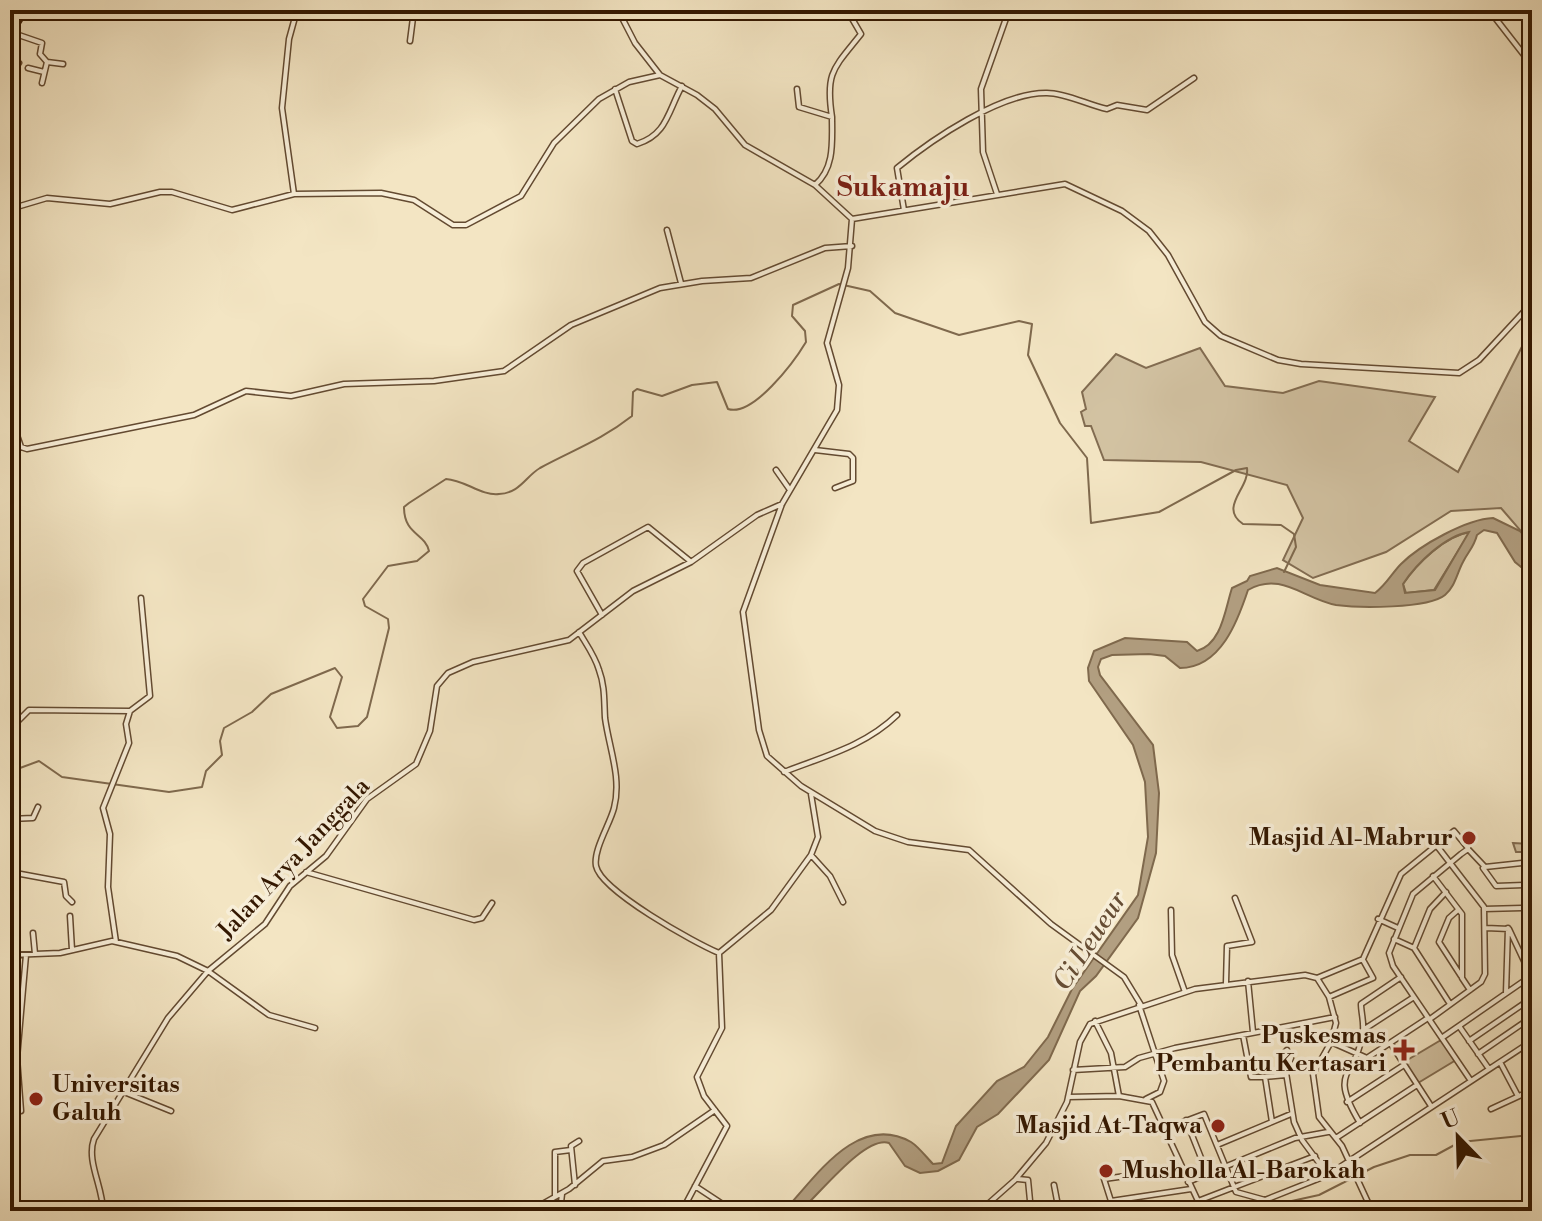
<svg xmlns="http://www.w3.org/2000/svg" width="1542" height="1221" viewBox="0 0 1542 1221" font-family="'Libre Bodoni',serif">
  <rect width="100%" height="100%" fill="#f3e5c3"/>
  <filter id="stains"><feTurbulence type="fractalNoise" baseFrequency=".0025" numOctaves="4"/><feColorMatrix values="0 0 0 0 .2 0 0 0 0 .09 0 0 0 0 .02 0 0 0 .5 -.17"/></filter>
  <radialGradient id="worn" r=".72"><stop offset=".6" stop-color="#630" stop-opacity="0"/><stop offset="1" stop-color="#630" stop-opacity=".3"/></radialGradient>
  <path fill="#d2c2a2" stroke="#826c51" stroke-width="2" d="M1532,327V544L1501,508L1451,511L1386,552L1313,578L1283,560L1303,518L1287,485L1201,462L1104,460L1091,426H1085L1081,412L1086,409L1082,392L1116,354L1146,368L1200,348L1225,386L1283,393L1319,381L1435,397L1409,441L1458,472Z
    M1470,532L1434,590L1406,593L1403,584C1417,563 1445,536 1470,532Z
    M1513,843L1532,844V938L1527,852H1516Z
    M1441,1040L1456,1060L1418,1083L1404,1062Z"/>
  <path fill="#b29f81" stroke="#7f694d" stroke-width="2" fill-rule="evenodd" d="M1493,518L1520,531L1532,544V576L1515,562L1497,533L1484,530L1477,535C1474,547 1468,552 1463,562C1457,573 1455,587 1445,595C1428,609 1358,608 1336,605C1304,599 1281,571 1248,590C1238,620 1221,668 1180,668L1165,656L1149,654L1112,655L1101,659L1098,667L1100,675L1153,745L1159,793L1156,853L1138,918L1096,976L1080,991L1049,1060L998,1114L977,1127L959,1160L938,1171L920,1173L905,1166L889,1143C865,1135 819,1195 800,1211H784C816,1177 857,1112 911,1142C919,1147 927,1158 933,1164L942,1163L956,1126L997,1081L1024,1067L1048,1037L1072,989L1138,895L1148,837L1145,782L1133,745L1089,681L1088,668L1094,651L1125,638L1187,642L1197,651C1222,644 1225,609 1232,588L1247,581L1250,576L1277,568L1320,585L1375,593C1386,585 1392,573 1401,564C1420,545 1467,519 1493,518ZM1469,532L1435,590L1405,593L1403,584C1417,563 1445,536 1469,532Z"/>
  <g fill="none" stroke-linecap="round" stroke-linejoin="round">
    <path stroke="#7f694d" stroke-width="2" d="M10,783L20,768L39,761L62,777L169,792L202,787L206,771L222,755L220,741L224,728L252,712L271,694L335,668L342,677L330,717L337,728L358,726L367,717L389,628L388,619L365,606L363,599L388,566L417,561L429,551C425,533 404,535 404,507L409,503L446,479C465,480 481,496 499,494C520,493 525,477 540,468C575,449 600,441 632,416L633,392L637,389L662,396L692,385L717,382L728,409C753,417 794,362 806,342L805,331L792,316L793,305L839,284L870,291L895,313L959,335L1019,321L1032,324L1028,355L1060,423L1087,458L1091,523L1159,512L1236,470L1247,468C1250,488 1218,507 1243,524L1281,525L1294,534L1296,547L1284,572
      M1266,1211L1278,1204L1319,1195L1374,1167L1410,1155H1436L1460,1142L1532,1135"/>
    <defs>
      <path id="minor" d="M618,10L635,43L660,75
        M1489,10L1524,55L1532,59
        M10,32L42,43L40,54L47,62L42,83
        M410,41L414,10
        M10,60L19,63
        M47,62L63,64
        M28,68L44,72
        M615,89L632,141L637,144C667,135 668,111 682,86
        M797,89L799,107L832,117C832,141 835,168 815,185
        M832,117C825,72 834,68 861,34L847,10
        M294,194L282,108L289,39L297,10
        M997,194L983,152L981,89L1009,10
        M10,209L47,198L110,204L160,192H172L232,210L294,194L381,193L414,200L453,225H466L521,196L554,143L599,99L629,82L660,75L697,95L715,109L745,145L815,185L852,219L848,268L827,343L839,385L837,410L782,504L743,612L759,730L767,756L801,786L875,831L908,842L969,850L1051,924L1124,977L1141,1005
        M904,210L897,168C931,140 1001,92 1047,93C1066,93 1088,105 1107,109L1117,105L1147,110L1194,78
        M852,219L1065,184L1122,211L1149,231L1168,255L1205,322L1221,336L1278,360L1301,364L1459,373L1479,360L1532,303
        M667,230L681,283
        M10,415L21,447L27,449L194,415L246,391L291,396L344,384L434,381L504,371L571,325L660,288L702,281L751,278L825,248L852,246
        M815,450L849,454L853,458V481L835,488
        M10,452L21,447
        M776,470L790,490
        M602,615L577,571L583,563L648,527L690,561
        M579,632C586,644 595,656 599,670C605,686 604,701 605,718C609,748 622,778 614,808C610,824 593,850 596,866C601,891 695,943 719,953
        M10,729L29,710L130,711L150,696L141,598
        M784,772C825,756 865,746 897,715
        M10,819L33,818L38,807
        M811,855L830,876L843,902
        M1483,868L1496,886L1524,885
        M10,872L64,882L66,896L72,902
        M306,872L474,920L482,918L492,903
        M1433,876L1462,914V978L1470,990
        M1446,892L1430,909L1414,948L1450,1004
        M1484,909L1522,908
        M1171,910L1172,955L1185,992
        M1458,910L1449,918L1439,942L1461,976
        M70,916L72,950
        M1378,919L1398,928
        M1486,928L1509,929L1531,976
        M33,933L35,954
        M1394,939L1414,948
        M116,942L108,887L110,834L103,808L129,743L126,724L130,711
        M10,955L60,953L112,941L177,956L208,971L265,924L290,886L326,856L367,799L416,764L430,731L437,686L448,673L473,662L569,640L633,591L691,562L757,515L782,504
        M1317,978L1329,997L1336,1023L1331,1042L1313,1074L1319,1117L1342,1146L1372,1211
        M1317,978L1363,959L1401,874L1454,831L1468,848
        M1248,981L1253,1032
        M1226,983L1227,946L1252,942L1235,898
        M1506,993L1508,928
        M1329,997L1373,978L1363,960
        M1139,1005L1164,1081L1160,1092L1146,1099
        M1430,1019L1481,982L1485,974L1484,907L1437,846
        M1095,1021L1111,1053L1119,1096
        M1459,1026L1489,1069
        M1363,1030L1414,997
        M1243,1035L1251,1077H1265
        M1443,1037L1531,976
        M1469,1041L1532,998
        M1331,1042L1367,1058L1428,1018
        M1391,1044L1431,1106
        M1478,1054L1532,1017
        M1500,1062L1518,1096
        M1073,1070L1125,1067L1139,1058L1175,1048L1335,1017
        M1286,1071L1291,1058L1287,1050L1283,1054L1294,1122L1302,1140L1328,1175
        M1471,1081L1393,966L1389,953L1413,894L1461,854L1468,849L1485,867L1522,863
        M124,1092L171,1111
        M1068,1097L1119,1096L1152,1102L1198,1201L1315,1156
        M1347,1102L1404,1065
        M1491,1109L1532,1090
        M21,1111L17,1058L26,955
        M1186,1120L1207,1173
        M1272,1122L1265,1077L1286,1075
        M1360,1123C1326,1067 1358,1078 1363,1030C1364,1022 1361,1012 1361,1004L1401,977
        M1167,1128L1204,1114L1236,1192L1265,1200L1328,1175L1532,1041
        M1336,1138L1417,1085
        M1217,1145L1291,1114
        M1018,1179L1028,1180L1031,1211
        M1188,1182L1295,1138L1328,1132
        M575,1185L571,1146L579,1141
        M1054,1185L1059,1211
        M695,1186L733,1211
        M555,1197V1152L571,1150
        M1111,1201L1104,1179L1183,1168
        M103,1211C103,1187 86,1161 94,1139L168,1018L208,971L269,1015L315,1028
        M530,1211L569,1189L603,1161L632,1157L664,1145L715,1110
        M560,1211L562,1194
        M682,1211L727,1126L704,1096L697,1077L722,1028L719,953L771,910L811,855L818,837L811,794
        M980,1211L1015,1180L1046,1143L1067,1102L1080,1042L1090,1024L1195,989L1305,975L1317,978
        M1061,1211L1101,1208L1111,1201L1191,1189
        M1490,1211L1519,1204"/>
      <path id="trunk" d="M10,32L24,10"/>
    </defs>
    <use href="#minor" stroke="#634a31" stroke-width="7"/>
    <use href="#trunk" stroke="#331700" stroke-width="10"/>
    <use href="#minor" stroke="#f7eed8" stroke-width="4"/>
    <use href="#trunk" stroke="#f3e5c3" stroke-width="7"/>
  </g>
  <g fill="#8f2418" stroke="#f7eed8" stroke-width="3">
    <circle cx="1469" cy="838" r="8"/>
    <path d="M1400 1038h8v8h8v8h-8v8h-8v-8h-8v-8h8z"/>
    <circle cx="36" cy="1099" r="8"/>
    <circle cx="1218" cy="1126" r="8"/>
    <circle cx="1106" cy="1171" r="8"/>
  </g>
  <g text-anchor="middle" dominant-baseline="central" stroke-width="7" stroke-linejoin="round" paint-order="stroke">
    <g font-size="24" font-weight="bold" fill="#331700" stroke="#f7eed8" text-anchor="end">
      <text x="1453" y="838">Masjid Al-Mabrur</text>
      <text x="1386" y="1036">Puskesmas<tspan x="1386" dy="28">Pembantu Kertasari</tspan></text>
      <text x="52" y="1085" text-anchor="start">Universitas<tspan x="52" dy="28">Galuh</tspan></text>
      <text x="1202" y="1126">Masjid At-Taqwa</text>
      <text x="1122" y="1171" text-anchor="start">Musholla Al-Barokah</text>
    </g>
    <g font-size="24" fill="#331700" stroke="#f7eed8">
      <text transform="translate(294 859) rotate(-47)">Jalan Arya Janggala</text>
    </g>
    <g font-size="26" font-style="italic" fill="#664d34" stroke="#f7eed8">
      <text transform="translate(1090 941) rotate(-57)">Ci Leueur</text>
    </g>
    <g font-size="28" font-weight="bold" fill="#7a1f14" stroke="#f7eed8">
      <text x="903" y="187">Sukamaju</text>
    </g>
  </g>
  <rect width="1542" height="1221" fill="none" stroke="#f3e5c3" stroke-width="40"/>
  <rect x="12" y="12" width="1518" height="1197" fill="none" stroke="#331700" stroke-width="4"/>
  <rect x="20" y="20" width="1502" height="1181" fill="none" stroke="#331700" stroke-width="2"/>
  <g transform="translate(1458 1137) rotate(337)" stroke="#f7eed8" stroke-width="6" paint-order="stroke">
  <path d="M0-6L14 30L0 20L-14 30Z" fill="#331700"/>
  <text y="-12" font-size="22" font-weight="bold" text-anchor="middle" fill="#331700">U</text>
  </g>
  <rect width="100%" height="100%" filter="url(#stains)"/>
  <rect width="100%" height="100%" fill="url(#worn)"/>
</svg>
